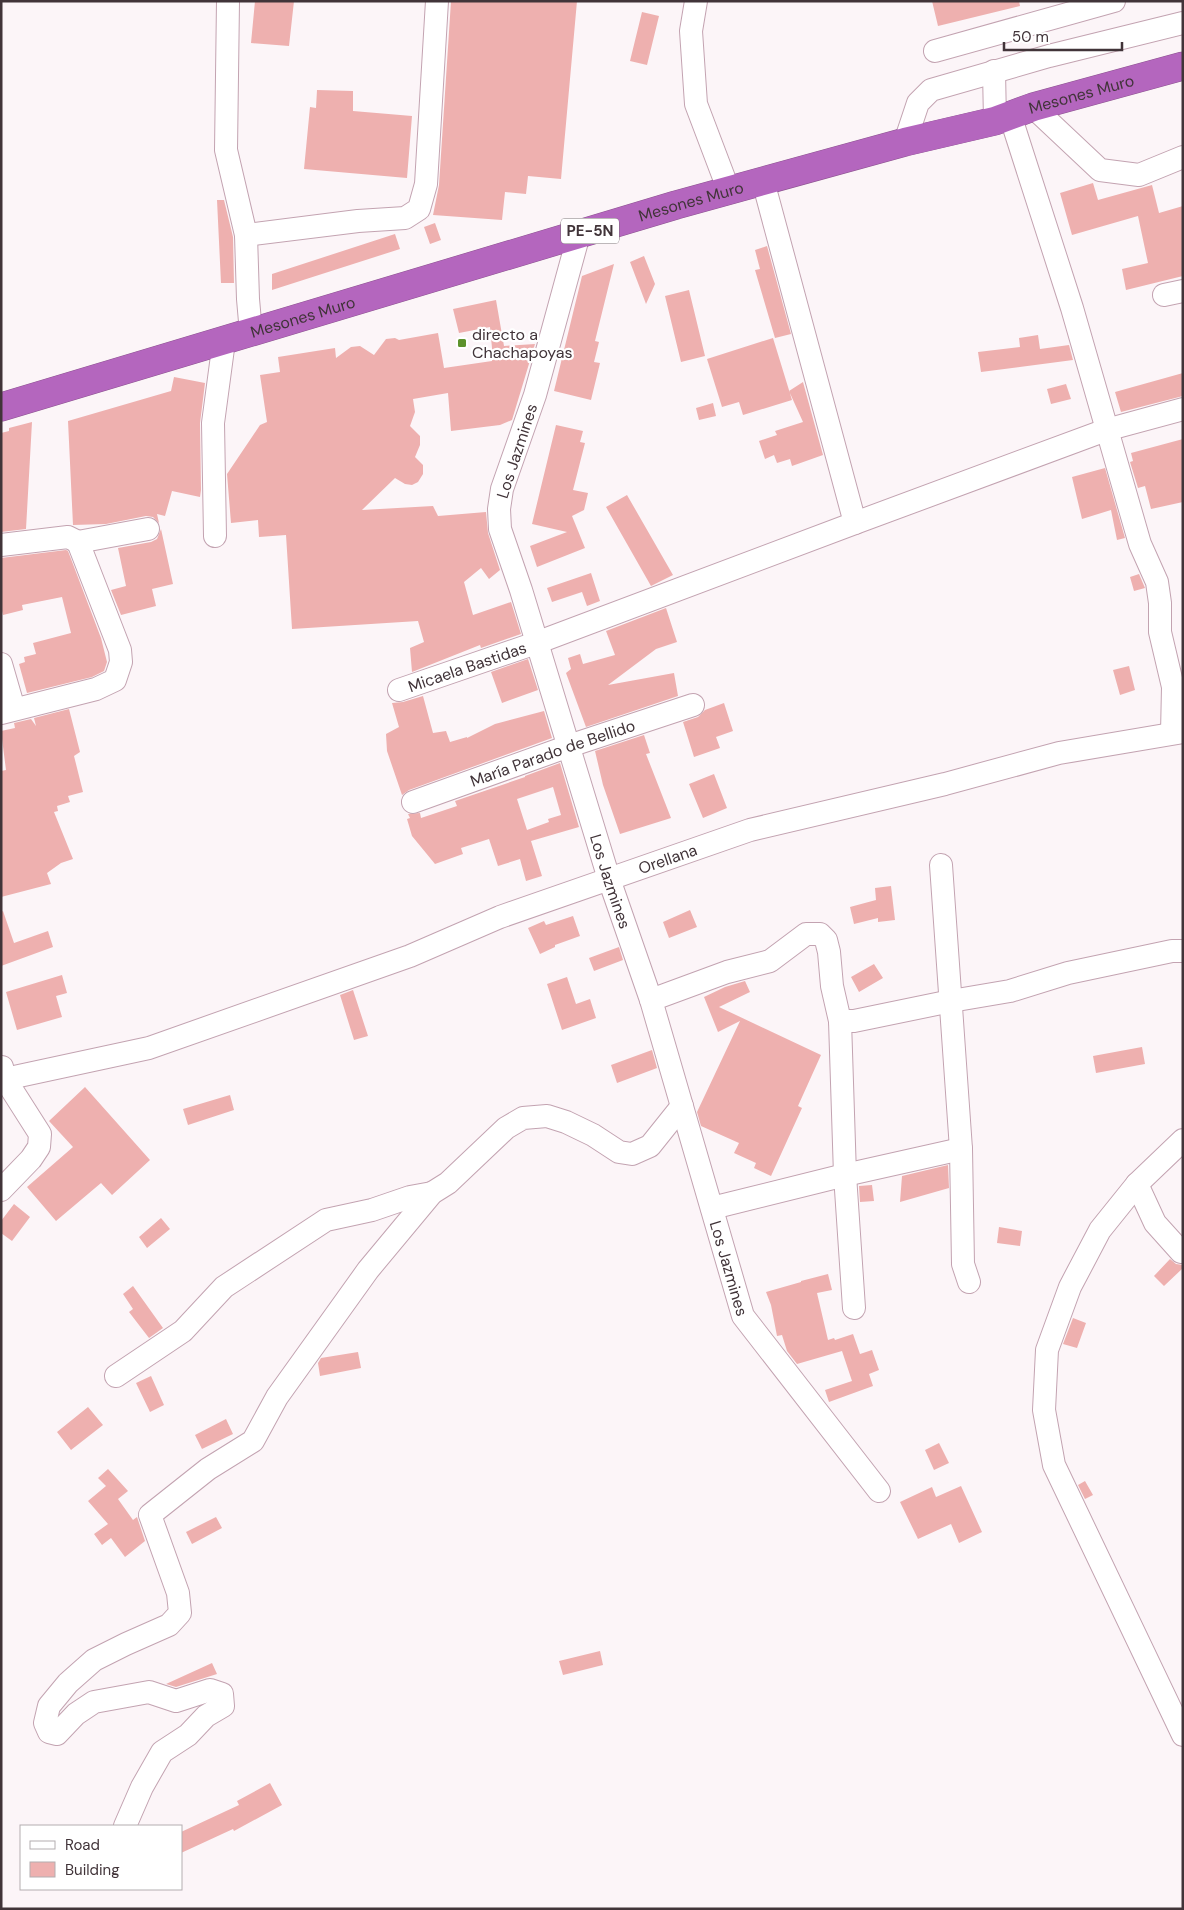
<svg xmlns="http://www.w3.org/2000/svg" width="1184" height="1910" viewBox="0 0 1184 1910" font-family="'DM Sans',sans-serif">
  <rect width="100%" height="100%" fill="#fcf5f8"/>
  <path fill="#eeb0af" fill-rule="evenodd" d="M255,1H294L289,46L251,43Z
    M451,1H577L561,179L528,176L526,194L505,192L502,220L433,215L439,185Z
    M932,1H1019L1020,6L938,26Z
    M642,12L659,16L647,65L630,61Z
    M317,90L353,91V111L412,116L407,178L304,169L310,107L316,108Z
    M1093,183L1098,200L1152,185L1159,213L1183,206V276L1126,290L1122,269L1148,263L1138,216L1072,235L1060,193Z
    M217,200H224L233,237L234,283H221Z
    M435,223L441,240L430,244L424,227Z
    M395,234L400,249L272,290V274Z
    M767,246L791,334L775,338L755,270L760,269L755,250Z
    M644,256L655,284L646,304L630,262Z
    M614,264L595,341L599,342L594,362L600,363L591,400L554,391L582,276Z
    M689,290L705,356L681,362L665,296Z
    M496,300L504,346L535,344L512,420L500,425L451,431L448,393L413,399L415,412L410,426L420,436V445L415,457L423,465V474L418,482L412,485L405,484L395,478L362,510L433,506L438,516L486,512L488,533L500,570L489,579L481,568L464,582L473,615L511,602L521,634L481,648L480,645L412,672L410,648L424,642L418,621L292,629L286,535L259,537L258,520L231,523L227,474L260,425L267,422L260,375L280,372L278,357L335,348L336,358L351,347L360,346L374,355L386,339L395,338L399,340L438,333L444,368L492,361V348L490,327L459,333L453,309Z
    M1038,335L1040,349L1069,345L1073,360L981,372L978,352L1020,347L1019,338Z
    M773,338L792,400L743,415L739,402L722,407L707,359Z
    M1183,373V396L1121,412L1115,392Z
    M174,377L205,383L200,423L201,490L200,497L172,491L165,516L157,514L159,523L153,517L146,516L106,524L73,525L68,421L171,391Z
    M803,382L823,455L792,466L790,459L777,463L774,455L765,459L759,441L777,435L775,431L803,422L789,391Z
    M1066,384L1071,399L1051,404L1047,389Z
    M713,403L716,416L699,420L696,408Z
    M32,422L26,529L1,532V433L9,431V428Z
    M556,425L583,431L580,442L585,443L573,490L588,493L584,510L572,516L585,548L537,567L530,546L567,532L532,524Z
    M1183,439V502L1151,509L1145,486L1138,488L1130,462L1133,461L1131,453Z
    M1105,468L1125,538L1117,540L1111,510L1082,519L1072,477Z
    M627,495L673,575L651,586L606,507Z
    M161,529L173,584L152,589L156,606L121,615L111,590L126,586L118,548L151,542L157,539Z
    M66,550L68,551L101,638L107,662L104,671L92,677L27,693L19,664L25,662L24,657L36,654L33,643L71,633L62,597L22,605L23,610L3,615L1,607V558Z
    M591,573L600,601L587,606L582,592L552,602L547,588Z
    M1139,574L1145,588L1134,591L1130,577Z
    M666,608L677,642L656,649L608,685L674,673L678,696L586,727L566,673L571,669L568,658L580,654L583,664L615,655L606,631Z
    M528,659L538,690L502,703L491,672Z
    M1129,666L1135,690L1120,695L1113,670Z
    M423,696L433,733L446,731L450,742L467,737V738L495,724L544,711L552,738L409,790L402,795L387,751L386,734L399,727L392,703L403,702Z
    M724,703L733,731L716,737L720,748L694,757L683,722L698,717L705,710Z
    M69,709L80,752L74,756L83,792L68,796L70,802L57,806L58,811L54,812L73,859L61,863L47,873L51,884L1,897V771L6,770L1,731L15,728L14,723L31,719L36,726L34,718Z
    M644,735L650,753L646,754L671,818L620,834L603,785L595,751Z
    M560,763L579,827L531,841L542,876L526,881L520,859L498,866L489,839L461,848L463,854L435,864L412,836L407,819L410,818L408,814L420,813L421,818L457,806L455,801L525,777V776ZM553,787L561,815L548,819L549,822L527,830L517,799Z
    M714,774L727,808L703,818L689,784Z
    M891,886L895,920L878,922V918L854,924L850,907L876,900L875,888Z
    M690,910L697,927L669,938L663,922Z
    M3,911L14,943L48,931L53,947L1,966V912Z
    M573,916L580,936L555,945V947L540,954L528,928L544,921L546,925Z
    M619,947L623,960L594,971L589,958Z
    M874,964L883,978L859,992L851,977Z
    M62,975L67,993L56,996L62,1017L17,1030L6,992Z
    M567,977L576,1004L590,999L596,1018L562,1030L547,984Z
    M745,981L750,992L719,1007L821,1055L798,1106L802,1108L771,1176L754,1168L756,1163L734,1153L739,1143L701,1126L697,1112L740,1021L718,1032L704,997L725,987Z
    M353,990L368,1036L354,1040L340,995Z
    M1142,1047L1145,1064L1096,1073L1093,1056Z
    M652,1050L657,1068L617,1083L611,1065Z
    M85,1087L150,1160L112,1195L101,1183L56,1221L27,1187L73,1147L49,1121Z
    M230,1095L234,1110L188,1125L183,1109Z
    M948,1165L949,1188L900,1202L902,1176Z
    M872,1185L874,1201L860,1202L859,1186Z
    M14,1204L30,1217L12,1241L1,1233V1221Z
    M161,1218L170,1229L147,1248L139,1237Z
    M999,1227L1022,1231L1020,1246L997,1243Z
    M1170,1259L1176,1264L1183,1265V1268L1164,1286L1154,1276Z
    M828,1274L832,1290L817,1293L828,1340L834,1338L835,1340L853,1334L860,1354L872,1350L879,1370L869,1374L873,1386L829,1402L825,1390L852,1381L842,1351L797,1364L787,1351L782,1335L777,1336L771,1305L766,1292L801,1282V1281Z
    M133,1286L163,1328L149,1338L129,1312L133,1309L123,1294Z
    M1073,1318L1086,1323L1077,1348L1063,1344Z
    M358,1352L361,1368L320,1376L318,1363L321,1358Z
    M151,1376L164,1405L150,1412L136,1383Z
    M88,1407L103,1425L71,1450L57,1432Z
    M226,1419L233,1434L202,1449L195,1435Z
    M939,1443L949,1463L934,1470L925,1450Z
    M108,1469L128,1491L118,1499L133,1520L137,1517L145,1541L125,1557L111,1538L102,1545L94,1534L108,1524L88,1501L106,1486L98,1478Z
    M1085,1481L1093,1495L1085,1499L1078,1485Z
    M961,1486L982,1532L959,1543L951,1524L918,1539L900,1502L932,1487L936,1497Z
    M216,1517L222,1528L192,1544L186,1532Z
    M600,1651L603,1665L563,1675L559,1661Z
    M212,1663L217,1674L176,1687L166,1684Z
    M270,1783L282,1805L234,1831L233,1829L181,1853V1832L239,1805L237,1801Z"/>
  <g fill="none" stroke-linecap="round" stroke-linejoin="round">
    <defs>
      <g id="minor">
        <path d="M228,1L226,150L246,235L248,299L251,333"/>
        <path d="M696,1L691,31L696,104L729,191"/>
        <path d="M935,51L1114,1"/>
        <path d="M994,71L995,121"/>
        <path d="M1033,107L1100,170L1139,175L1183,157"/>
        <path d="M1010,115L1072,308L1140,544L1157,582L1160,603V632L1173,687L1172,733"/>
        <path d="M905,142L918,103L931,90L1049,56L1183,23"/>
        <path d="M763,181L855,523L1106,430L1183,409"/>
        <path id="s1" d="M579,234L535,395L502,489L499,509L500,529L521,590L609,879L651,1000L743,1316L879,1491"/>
        <path d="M246,235L358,221L405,218L419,209L426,184L437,1"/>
        <path d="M1164,295L1183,291"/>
        <path d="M215,536L213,423L224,341"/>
        <path d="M78,542L148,529"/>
        <path d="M1,545L68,537L78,542"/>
        <path d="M1,664L14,709"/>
        <path id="s2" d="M399,690L536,643L855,523"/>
        <path d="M1,713L96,689L115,680L121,662L120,650L78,542"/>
        <path id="s3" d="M413,802L569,746L693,705"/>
        <path d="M941,865L961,1149L963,1264L969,1282"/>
        <path d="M651,1000L727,972L770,961L806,934H820L826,940L829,952L832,986L840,1021L845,1175L854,1308"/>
        <path d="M840,1021H854L951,1001L1010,991L1068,973L1172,951H1183"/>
        <path id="s4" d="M1,1084L5,1079L149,1048L410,956L500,917L750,830L945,784L1059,753L1183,732"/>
        <path d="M1183,1140L1137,1184L1100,1230L1070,1287L1047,1350L1044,1410L1054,1465L1183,1735"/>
        <path d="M1137,1184L1155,1223L1181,1252"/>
        <path d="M1,1190L31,1159L39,1147L40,1134L5,1079L2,1067"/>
        <path d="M712,1208L845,1175L961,1149"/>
        <path d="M116,1376L183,1331L224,1287L326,1220L372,1210L410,1197L432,1193"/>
        <path d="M125,1826L142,1787L162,1752L188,1735L206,1716L223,1706L222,1694L210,1690L176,1701L149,1692L94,1702L76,1714L57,1734L49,1732L45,1723L49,1706L68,1683L94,1660L126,1644L169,1625L180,1613L178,1593L150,1515L208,1469L253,1441L277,1397L368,1270L432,1193L448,1183L506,1128L523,1118L547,1116L566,1122L593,1135L619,1152L632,1154L650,1146L682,1106"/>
      </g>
      <g id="highway">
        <path id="s5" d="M1,407L676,205L905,142L995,121L1033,107L1183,66"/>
      </g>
    </defs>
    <use href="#minor" stroke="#c3a3b1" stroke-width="24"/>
    <use href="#highway" stroke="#8c548f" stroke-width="29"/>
    <use href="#minor" stroke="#fff" stroke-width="22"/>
    <use href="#highway" stroke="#b466be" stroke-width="28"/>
  </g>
  <rect fill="#5d922c" stroke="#fff" stroke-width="2" x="457" y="338" width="10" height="10" rx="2.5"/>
  <g text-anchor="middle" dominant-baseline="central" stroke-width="4.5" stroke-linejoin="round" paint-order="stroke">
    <rect fill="#fff" stroke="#7a7174" stroke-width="1" x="561" y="218.5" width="58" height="25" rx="4"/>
    <g font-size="15" font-weight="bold" fill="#413439">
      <text x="590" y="231">PE-5N</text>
    </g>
    <g font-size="16" fill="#413439" stroke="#fff">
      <text stroke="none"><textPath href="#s5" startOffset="1125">Mesones Muro</textPath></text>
      <text stroke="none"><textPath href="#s5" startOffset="720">Mesones Muro</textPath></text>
      <text stroke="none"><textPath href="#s5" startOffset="315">Mesones Muro</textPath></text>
      <text transform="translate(517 451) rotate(-72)">Los Jazmines</text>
      <text stroke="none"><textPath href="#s2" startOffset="72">Micaela Bastidas</textPath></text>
      <text stroke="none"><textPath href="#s3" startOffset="148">María Parado de Bellido</textPath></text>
      <text stroke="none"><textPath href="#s4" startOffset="706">Orellana</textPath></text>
      <text stroke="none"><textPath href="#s1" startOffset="676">Los Jazmines</textPath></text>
      <text stroke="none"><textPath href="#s1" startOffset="1081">Los Jazmines</textPath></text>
    </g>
    <g font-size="16" fill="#413439" stroke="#fff" text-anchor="start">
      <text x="472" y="334">directo a<tspan x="472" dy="18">Chachapoyas</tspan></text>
    </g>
  </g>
  <rect width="1184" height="1910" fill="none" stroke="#413439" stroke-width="5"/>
  <rect x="20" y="1825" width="162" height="65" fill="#ffffff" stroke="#b3aeb0"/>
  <rect x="30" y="1841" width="25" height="8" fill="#ffffff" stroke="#b3aeb0"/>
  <text x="65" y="1850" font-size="15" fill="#413439">Road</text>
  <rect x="30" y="1862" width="25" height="15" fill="#eeb0af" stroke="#b3aeb0"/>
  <text x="65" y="1875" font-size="15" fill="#413439">Building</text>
  <path d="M1004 42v8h118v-8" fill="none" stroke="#413439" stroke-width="2.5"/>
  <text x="1012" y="42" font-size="15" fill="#413439" stroke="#ffffff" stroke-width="4" paint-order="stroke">50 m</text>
</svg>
